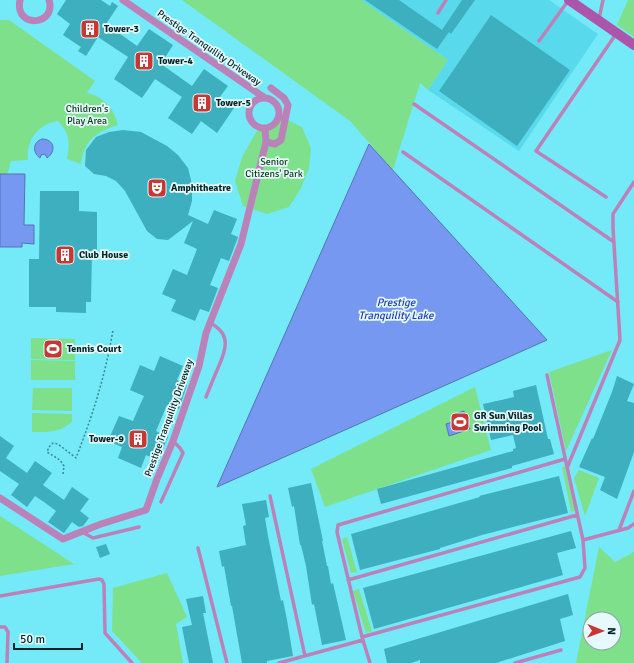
<svg xmlns="http://www.w3.org/2000/svg" width="634" height="663" viewBox="0 0 634 663" font-family="Signika,sans-serif">
  <rect width="100%" height="100%" fill="#74e9f8"/>
  <path fill="#59daec" d="M361,0H549L598,34L519,151L428,90L448,60Z"/>
  <path fill="#7ee08b" fill-rule="evenodd" d="M182,0H361L448,60L428,90L420,83L393,170L350,121Z
    M628,0H634V37L617,25Z
    M0,20H9L95,81L87,93C104,97 114,108 118,125C96,132 84,140 81,164L67,159C70,142 70,134 58,121C38,124 26,140 28,160L11,161L8,172L0,182Z
    M281,117L302,127L311,148L309,168L301,188L289,207L267,214L243,206L235,181L242,157L258,129Z
    M31,338L75,339V360L31,359Z
    M612,350L566,451L549,372Z
    M31,360L75,361V380H31Z
    M475,387L491,450L325,507L311,469Z
    M33,388H72V411L32,410Z
    M32,413L72,414V421C62,433 47,432 32,432Z
    M565,466L575,511L571,512L562,467Z
    M579,470L599,478L585,516L574,478Z
    M0,516L74,564L0,576Z
    M347,537L357,572L351,573L342,539Z
    M599,547L615,562L634,552V663H576ZM590,619H614V643H590Z
    M167,573L187,617L176,624L183,663H142L112,631L113,588Z
    M359,589L372,631L366,633L353,591Z"/>
  <path fill="#7698f0" stroke="#5375b4" d="M42,139C54,139 57,151 47,158L45,154L41,155L40,158C32,152 33,142 42,139Z
    M369,144L547,340L217,487Z
    M0,174H25L24,225H34V244L22,243V247H0Z
    M464,411L470,429L449,436L446,424L460,420L458,413Z"/>
  <path fill="#3eafbe" d="M66,0H101L110,6L112,2L118,6L106,24L137,46L149,29L173,45L161,64L192,86L204,69L228,86L219,98L234,108L217,133L201,121L192,134L168,118L182,97L155,79L142,98L114,79L128,57L98,37L86,56L78,51L81,47L63,35L70,24L57,14Z
    M365,0H399L442,30L462,0H475L451,34L449,32L437,49Z
    M491,15L570,70L517,146L439,91Z
    M123,130L141,132L167,146L178,155L188,168L192,184V201L188,215L208,224L214,210L237,219L231,234L238,237L229,261L221,258L210,285L218,288L209,312L200,309L195,321L171,311L176,300L162,294L173,269L187,275L197,249L184,243L193,221L168,240L157,239L147,231L125,191L116,181L106,176L94,174L85,166L86,150L96,137L109,132Z
    M40,191H79V211L97,212V252L92,251L91,302H86V313L56,312V307H29V259H39Z
    M160,356L183,366L177,380L187,385L179,409L167,405L156,431L168,437L158,461L146,455L141,468L118,458L122,447L108,441L119,416L133,421L139,407L144,396L130,390L140,365L154,371Z
    M617,376L634,384L627,401L634,403V452L617,499L600,490L605,477L579,467L592,438L593,439L612,392Z
    M536,385L548,439H550L554,454L512,466V468L381,504L377,489L513,451V449L516,448L513,435L491,440L483,404L514,397L513,391Z
    M0,436L14,446L6,458L27,473L35,461L52,473L43,485L64,500L72,487L89,499L80,511L89,518L83,526L79,527L72,522L64,533L48,522L56,511L44,502L35,496L27,507L11,495L19,484L0,471Z
    M559,476L568,513L482,535L440,548V549L360,570L351,534L480,497L479,496Z
    M311,483L323,541H322L327,566H328L331,584L333,583L346,640L322,645L314,604L312,605L306,566L301,545H300L294,506L292,507L288,488Z
    M266,500L269,517L265,518L268,536L281,601L283,600L287,620L293,656L267,661V663H242L232,606H231L224,566L222,567L219,551L246,545L243,526L246,525L242,504Z
    M571,531L576,548L557,553L563,575L374,629L363,588Z
    M106,544L110,554L100,558L96,547Z
    M568,594L573,615L560,619L565,641L496,663H420V660L411,663H387L384,649Z
    M203,596L206,613H203L213,663H189L182,627L192,625L186,599Z"/>
  <g fill="none" stroke-linecap="round" stroke-linejoin="round">
    <path stroke="#3b8792" stroke-width="1.5" stroke-dasharray="2 2" stroke-linecap="butt" d="M63,474L64,466L60,460L47,452L49,447L53,443L58,444L76,458C93,414 105,377 113,330"/>
    <path stroke="#bb82ba" stroke-width="3.5" d="M438,13L446,0
      M599,19L603,0
      M539,41L568,1
      M414,104L614,242
      M403,152L618,302
      M606,197L536,151L616,34
      M206,397C210,387 214,377 218,368C226,350 232,334 210,323
      M567,468L620,340L613,228V214L634,182
      M270,496L305,656
      M161,502L183,453L180,448L173,441
      M619,530L634,491
      M82,532L93,538L139,527
      M583,540L628,528L634,524
      M198,548L227,663
      M348,580L577,515
      M0,596L99,579L102,580L104,584L105,633L132,663
      M0,627H5L8,632L7,663
      M362,637L580,577L585,568L583,540L547,375
      M279,663L363,640
      M370,663L362,637L337,532L338,525L565,459
      M515,663L561,650"/>
    <path stroke="#bb82ba" stroke-width="7" d="M20,0C14,29 57,26 49,0
      M123,0L265,98
      M249 113a15 15 0 1 1 30 0a15 15 0 1 1-30 0Z
      M266,142L275,144L281,140L288,105L284,98L271,88
      M0,498L63,539L101,524L146,510L157,479L173,441L199,366L206,333L241,244L266,142L265,129"/>
    <path stroke="#ab55ab" stroke-width="10" d="M569,0L634,45"/>
  </g>
  <defs>
    <symbol id="building-square" viewBox="-11 -11 22 22"><rect x="-9" y="-9" width="18" height="18" rx="4" fill="#c63833" stroke="#e6fafd"/><path d="M-4-6H4V6H1V3H-1V6H-4ZM-2.5-4.3h1.7v1.8h-1.7ZM.8-4.3h1.7v1.8H.8ZM-2.5-1h1.7V.8h-1.7ZM.8-1h1.7V.8H.8Z" fill="#fff"/></symbol>
    <symbol id="theatre-square" viewBox="-11 -11 22 22"><rect x="-9" y="-9" width="18" height="18" rx="4" fill="#c63833" stroke="#e6fafd"/><path d="M-5-5.5Q0-4 5-5.5V0Q5 5 0 6Q-5 5-5 0ZM-3.3-2.5H-1v1.5H-3.3ZM1-2.5H3.3v1.5H1ZM-2.8 1Q0 5.5 2.8 1Z" fill="#fff"/></symbol>
    <symbol id="stadium-square" viewBox="-11 -11 22 22"><rect x="-9" y="-9" width="18" height="18" rx="4" fill="#c63833" stroke="#e6fafd"/><path d="M0-5a6.5 5 0 1 0 0 10a6.5 5 0 1 0 0-10ZM-3.5-1.8h7v3.6h-7Z" fill="#fff"/></symbol>
  </defs>
  <g fill-rule="evenodd">
    <use href="#building-square" x="79" y="18" width="22" height="22"/>
    <use href="#building-square" x="133" y="50" width="22" height="22"/>
    <use href="#building-square" x="191" y="92" width="22" height="22"/>
    <use href="#theatre-square" x="146" y="177" width="22" height="22"/>
    <use href="#building-square" x="54" y="244" width="22" height="22"/>
    <use href="#stadium-square" x="42" y="338" width="22" height="22"/>
    <use href="#stadium-square" x="449" y="411" width="22" height="22"/>
    <use href="#building-square" x="127" y="428" width="22" height="22"/>
  </g>
  <g text-anchor="middle" dominant-baseline="central" stroke-width="3.5" stroke-linejoin="round" paint-order="stroke">
    <g font-size="10" font-weight="bold" fill="#002429" stroke="#e6fafd" text-anchor="start">
      <text x="104" y="29">Tower-3</text>
      <text x="158" y="61">Tower-4</text>
      <text x="216" y="103">Tower-5</text>
      <text x="171" y="188">Amphitheatre</text>
      <text x="79" y="255">Club House</text>
      <text x="67" y="349">Tennis Court</text>
      <text x="474" y="416">GR Sun Villas<tspan x="474" dy="12">Swimming Pool</tspan></text>
      <text x="124" y="439" text-anchor="end">Tower-9</text>
    </g>
    <g font-size="10" fill="#002429" stroke="#e6fafd">
      <text transform="translate(209 48) rotate(35)">Prestige Tranquility Driveway</text>
      <text transform="translate(169 418) rotate(-70)">Prestige Tranquility Driveway</text>
    </g>
    <g font-size="10" fill="#0a3914" stroke="#e6fafd">
      <text x="87" y="109">Children's<tspan x="87" dy="12">Play Area</tspan></text>
      <text x="274" y="162">Senior<tspan x="274" dy="12">Citizens' Park</tspan></text>
    </g>
    <g font-size="11" font-style="italic" fill="#1f3ab8" stroke="#e6fafd">
      <text x="396" y="302">Prestige<tspan x="396" dy="13">Tranquility Lake</tspan></text>
    </g>
  </g>
  <g transform="translate(602 631) rotate(91)"><circle r="19" fill="#e6fafd" stroke="#8aa4a8"/>
  <path d="M0-3L7 15L0 10L-7 15Z" fill="#c63833"/>
  <text y="-6" font-size="11" font-weight="bold" text-anchor="middle" fill="#002429">N</text>
  </g>
  <path d="M14 643v6h68v-6" fill="none" stroke="#002429" stroke-width="2"/>
  <text x="20" y="643" font-size="12" fill="#002429" stroke="#e6fafd" stroke-width="3" paint-order="stroke">50 m</text>
</svg>
